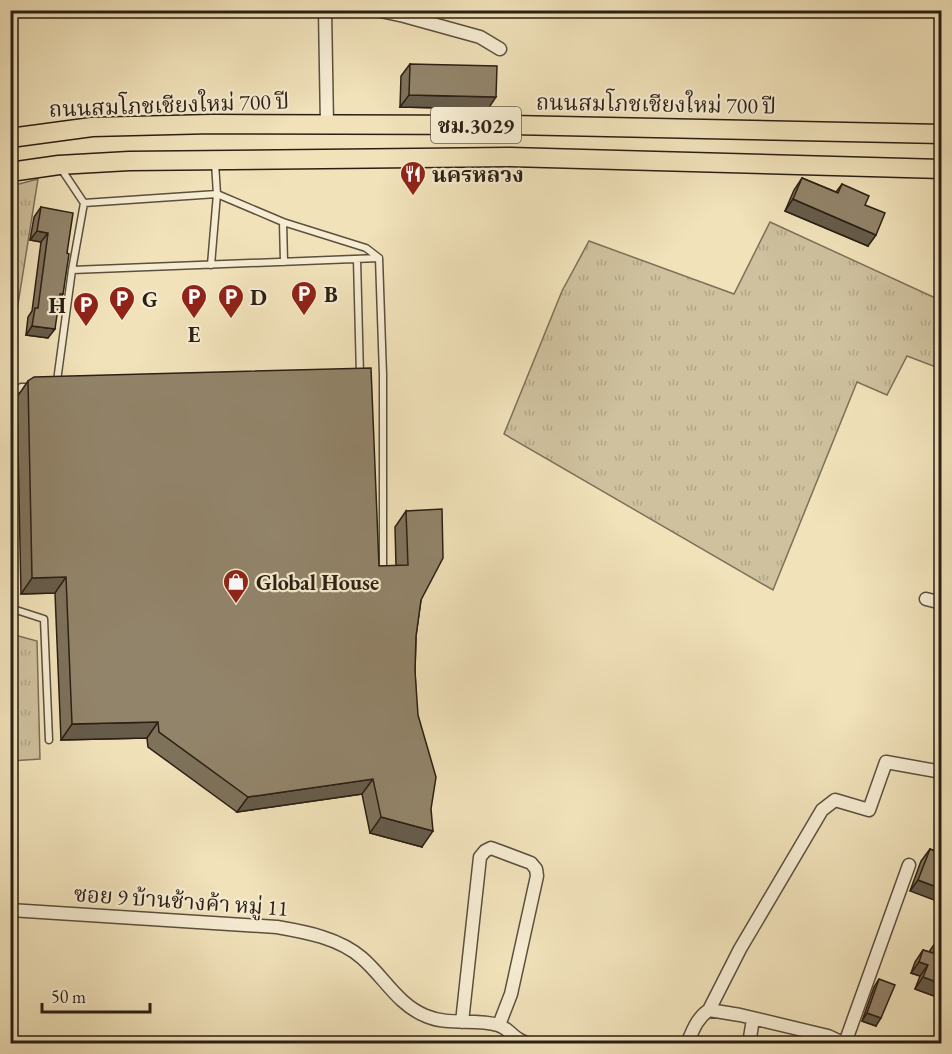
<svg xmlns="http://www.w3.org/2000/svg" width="952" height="1054" viewBox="0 0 952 1054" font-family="'EB Garamond','Noto Serif Thai',serif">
  <defs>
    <pattern id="grass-tufts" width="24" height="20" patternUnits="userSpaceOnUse" patternTransform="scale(1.5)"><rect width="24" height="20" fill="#cfc19e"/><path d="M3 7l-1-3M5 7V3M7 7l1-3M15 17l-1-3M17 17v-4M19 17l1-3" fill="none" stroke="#b2a587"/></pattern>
  </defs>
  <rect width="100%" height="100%" fill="#f1e2ba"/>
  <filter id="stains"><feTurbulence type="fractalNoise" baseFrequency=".00333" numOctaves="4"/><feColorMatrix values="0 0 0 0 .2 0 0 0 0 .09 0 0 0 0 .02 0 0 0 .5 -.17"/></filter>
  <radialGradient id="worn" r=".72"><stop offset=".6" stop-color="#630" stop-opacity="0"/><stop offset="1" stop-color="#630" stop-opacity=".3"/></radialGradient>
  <path fill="url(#grass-tufts)" stroke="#7d7059" stroke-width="1.5" d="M38,179L11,348V186Z
    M770,222L942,301L941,369L907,356L887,395L857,382L773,590L504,434L562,291L589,241L734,294Z
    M11,634L37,641L40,759L11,761Z"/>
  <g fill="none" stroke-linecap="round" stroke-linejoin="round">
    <defs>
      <path id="service" d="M215,163L217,194L283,222L366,248L379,258
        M84,203L217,194L211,265
        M283,222L284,262
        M379,258L383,375V572
        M357,259L360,376
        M72,270L379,258
        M57,381L72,270L84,203L60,167
        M10,430L12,394L21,387H30
        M10,608L44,619L49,740"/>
      <path id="minor" d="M325,10L327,125
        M376,10L404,16L480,37L500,49
        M926,599L942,603
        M10,910L277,927C306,932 339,938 362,958C384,977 398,1005 426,1016C449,1026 475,1018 498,1025C508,1028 512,1036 520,1040C523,1042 526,1042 529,1044
        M709,1010L740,949L822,810L835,800L869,810L886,762L942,772
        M462,1022L480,857L485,851L491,848L531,863L536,869L537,876L511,994L499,1025
        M845,1043L909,865
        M687,1044C693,1030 697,1018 709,1010L740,1015L828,1036L845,1044
        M749,1044L753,1019"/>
      <path id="primary" d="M10,138L92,127L212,124L511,125L942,134
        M10,172L59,165L129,161L510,157L942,169"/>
    </defs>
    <use href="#service" stroke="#5c503e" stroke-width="9"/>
    <use href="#minor" stroke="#5c503e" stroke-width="15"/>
    <use href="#primary" stroke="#2b1f14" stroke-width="21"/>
    <use href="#service" stroke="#f6ecd2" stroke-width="6"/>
    <use href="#minor" stroke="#f6ecd2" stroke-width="12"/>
    <use href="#primary" stroke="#f1e2ba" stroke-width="18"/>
  </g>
  <path fill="#7e725b" stroke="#2b1f14" stroke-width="1.5" d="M410,64L488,109L400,107L401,76Z
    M802,178L836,192L842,184L865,205L868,246L785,211L794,190Z
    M41,207L67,253L63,294L59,301L48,338L26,335L28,317L32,311L41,242L30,240L34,217Z
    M28,381L379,566H396L395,527L406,511L421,600L416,636L415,671L422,847L370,833L362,794L237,812L148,747L147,738L61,740L55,593L21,594L17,397Z
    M930,849L942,854L910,891L921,861Z
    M938,939L942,999L915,989L920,976L911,973L915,962L923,950L929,952Z
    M879,979L876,1026L862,1021L874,987Z"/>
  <path fill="#665c4a" stroke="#2b1f14" stroke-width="1.5" d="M409,95L496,97L488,109L400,107Z
    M793,199L876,235L868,246L785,211Z
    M37,231L48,233L41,242L30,240Z
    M32,326L55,329L48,338L26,335Z
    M66,577L55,593L21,594L32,578Z
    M158,722L147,738L61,740L72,724Z
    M373,779L362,794L237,812L248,797Z
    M381,817L433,831L422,847L370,833Z
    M918,880L942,889V903L910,891Z
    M919,962L928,965L920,976L911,973Z
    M923,977L942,984V999L915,989Z
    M867,1013L881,1018L876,1026L862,1021Z"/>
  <path fill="#92846a" stroke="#2b1f14" stroke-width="1.5" d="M410,64L497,66L496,97L409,95Z
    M802,178L838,193L842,184L869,196L865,205L885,213L876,235L793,199Z
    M41,207L73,213L67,253L69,254L63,294H60L55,329L32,326L35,308H38L48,233L37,231Z
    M371,368L379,566L408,565L406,511L442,509L443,558L421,600L416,636L415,671L418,715L436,777L431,809L433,831L381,817L373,779L248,797L159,732L158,722L72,724L66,577L32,578L28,381L34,377Z
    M930,849L942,854V889L918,880Z
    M938,939L942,940V984L923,977L928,965L919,962L923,950L933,953Z
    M879,979L895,985L881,1018L867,1013Z"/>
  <defs>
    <symbol id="restaurant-pin" viewBox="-11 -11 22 30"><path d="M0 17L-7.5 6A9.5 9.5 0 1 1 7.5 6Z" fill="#8f2418" stroke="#f6ecd2"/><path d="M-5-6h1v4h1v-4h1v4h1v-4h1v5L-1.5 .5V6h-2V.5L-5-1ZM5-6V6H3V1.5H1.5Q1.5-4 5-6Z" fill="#fff"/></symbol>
    <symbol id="parking-pin" viewBox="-11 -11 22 30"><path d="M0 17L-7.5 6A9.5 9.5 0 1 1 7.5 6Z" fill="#8f2418" stroke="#f6ecd2"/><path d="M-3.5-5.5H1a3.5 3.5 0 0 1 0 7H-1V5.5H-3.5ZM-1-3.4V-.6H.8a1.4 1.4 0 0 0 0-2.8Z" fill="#fff"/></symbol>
    <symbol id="shop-pin" viewBox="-11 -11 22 30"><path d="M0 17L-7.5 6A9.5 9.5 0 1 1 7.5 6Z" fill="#8f2418" stroke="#f6ecd2"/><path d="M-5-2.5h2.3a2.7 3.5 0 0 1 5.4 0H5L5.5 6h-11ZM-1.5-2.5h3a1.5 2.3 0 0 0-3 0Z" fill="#fff"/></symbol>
  </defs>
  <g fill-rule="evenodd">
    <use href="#restaurant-pin" x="398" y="159" width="30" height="40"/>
    <use href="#parking-pin" x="289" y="279" width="30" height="40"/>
    <use href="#parking-pin" x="179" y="282" width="30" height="40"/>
    <use href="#parking-pin" x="216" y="282" width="30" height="40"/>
    <use href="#parking-pin" x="107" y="284" width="30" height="40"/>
    <use href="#parking-pin" x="71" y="290" width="30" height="40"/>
    <use href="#shop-pin" x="221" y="567" width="30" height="40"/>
  </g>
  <g text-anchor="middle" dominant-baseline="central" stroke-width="4.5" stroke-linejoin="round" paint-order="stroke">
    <rect fill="#f6ecd2" stroke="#685c4d" stroke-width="1.5" x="431" y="107" width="90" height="36" rx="4.5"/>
    <g font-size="21" font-weight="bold" fill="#2b1f14">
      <text x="476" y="125">ชม.3029</text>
    </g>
    <g font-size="22" fill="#2b1f14" stroke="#f6ecd2">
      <text transform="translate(656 104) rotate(1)">ถนนสมโภชเชียงใหม่ 700 ปี</text>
      <text transform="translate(169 105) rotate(-2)">ถนนสมโภชเชียงใหม่ 700 ปี</text>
      <text transform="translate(181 901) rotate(4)">ซอย 9 บ้านช้างค้า หมู่ 11</text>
    </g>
    <g font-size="22" font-weight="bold" fill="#2b1f14" stroke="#f6ecd2" text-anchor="start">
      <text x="432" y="174">นครหลวง</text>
      <text x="324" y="294">B</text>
      <text x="250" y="297">D</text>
      <text x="142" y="299">G</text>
      <text x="66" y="305" text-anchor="end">H</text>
      <text x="194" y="334" text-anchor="middle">E</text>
      <text x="256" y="582">Global House</text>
    </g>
  </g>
  <rect width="952" height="1054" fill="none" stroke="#f1e2ba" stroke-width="36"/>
  <rect x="12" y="12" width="928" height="1030" fill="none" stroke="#2b1f14" stroke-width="3"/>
  <rect x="18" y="18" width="916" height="1018" fill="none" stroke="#2b1f14" stroke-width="1.5"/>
  <path d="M42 1003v9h108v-9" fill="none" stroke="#2b1f14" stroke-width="3"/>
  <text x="51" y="1003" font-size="18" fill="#2b1f14" stroke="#f6ecd2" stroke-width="4.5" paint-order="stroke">50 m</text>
  <rect width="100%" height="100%" filter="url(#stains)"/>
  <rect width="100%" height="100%" fill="url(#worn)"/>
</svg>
